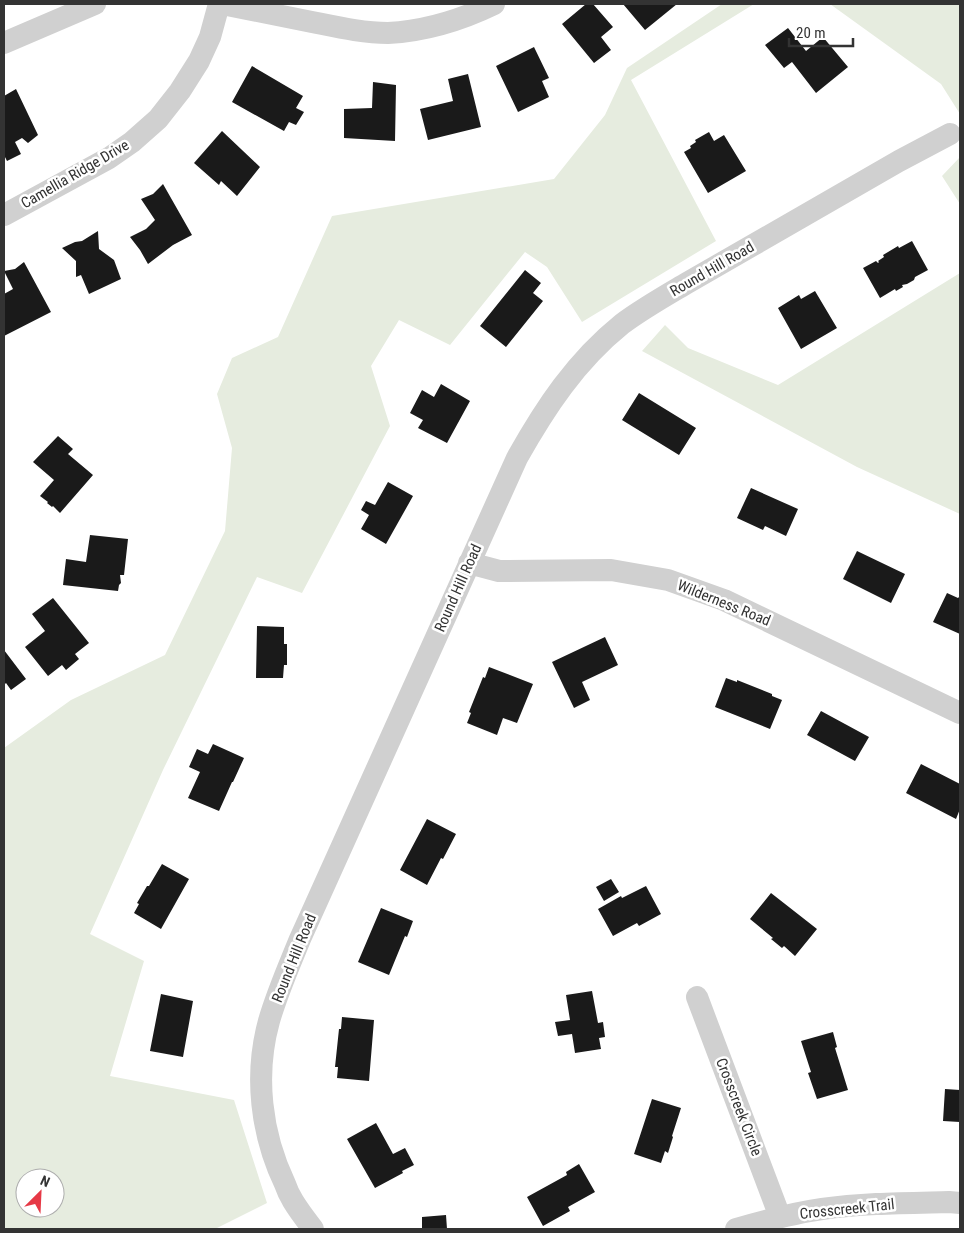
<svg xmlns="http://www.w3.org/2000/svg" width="964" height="1233" viewBox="0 0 964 1233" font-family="'Roboto Condensed',sans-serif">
  <rect width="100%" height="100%" fill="#fff"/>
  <path fill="#e6ecdf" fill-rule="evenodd" d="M722,4H754L631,80L716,241L582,322L547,267L525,252L450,345L399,320L371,366L390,426L302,593L257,577L163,770L90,934L144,961L110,1076L234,1100L267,1203L215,1229H4V748L71,700L165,655L225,531L232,448L217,394L232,358L278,337L332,216L554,179L605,115L627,68ZM25,1178H55V1208H25Z
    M830,4H960V114L941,84Z
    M960,157V204L942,176Z
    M960,273V514L857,467L642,351L665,325L688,348L778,385Z"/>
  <path fill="#1a1a1a" d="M586,4H593L613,27L601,37L611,50L594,63L562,24Z
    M623,4H677L645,30Z
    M788,28L806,51L823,37L848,67L816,93L792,62L784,68L765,45Z
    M534,47L549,78L542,81L549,97L518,112L496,66Z
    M252,66L303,96L296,108L304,112L296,125L289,122L284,131L232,102Z
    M468,74L481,127L428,140L420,109L453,101L448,79Z
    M373,82L396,85L395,141L344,138V109L372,108Z
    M16,89L38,135L28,143L22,138L15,142L21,154L7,161L4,155V96Z
    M222,131L260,167L237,196L221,181L219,185L194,163Z
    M709,132L714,141L724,135L746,171L708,193L684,152L691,148L690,146L696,142L695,140Z
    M163,184L192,235L173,245L148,264L140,250L130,237L146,229L155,220L141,199L153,194Z
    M98,231L99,249L114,260L121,279L89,294L81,275L76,277V261L62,248L75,242L82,241Z
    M912,241L928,270L915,277L914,280L907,284L902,285L903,287L896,291L895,289L880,298L863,268L876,261L878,263L879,262L878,261L884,257L883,255L898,246L899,248Z
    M24,262L51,312L4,336V294L13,289L4,271L15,269Z
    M525,270L541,283L533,293L543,301L506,347L480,326Z
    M815,291L837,328L801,349L778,308L799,295L801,299Z
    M441,384L470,401L447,443L418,428L423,420L410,413L422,390L434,397Z
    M639,393L696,428L679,455L622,420Z
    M58,436L73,449L68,454L93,475L60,513L53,506L52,507L47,503L48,502L40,496L54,480L33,462Z
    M388,482L413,496L386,544L361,529L369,515L361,510L366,501L375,505Z
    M751,488L798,509L786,536L765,526L763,530L737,518Z
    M90,535L128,539L124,575H120L121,583L119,585L118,591L63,585L66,559L86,562Z
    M857,551L905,574L891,603L843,579Z
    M947,593L958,598L959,597L960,598V634L933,622Z
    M53,598L89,643L75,654L79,659L66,670L62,665L48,676L25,647L45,631L32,614Z
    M257,626L284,627V644H287V665H284L283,678H256Z
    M605,637L618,665L582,682L590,700L574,708L552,662Z
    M4,650L26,679L11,690L6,683L4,685Z
    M489,667L533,684L517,723L503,718L497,735L467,723L471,713L469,712L483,677L485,678Z
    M726,678L737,682V680L772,694V696L782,700L770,729L715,707Z
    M821,711L869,737L855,761L807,735Z
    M213,744L244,758L233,782H232L219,811L188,798L200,772L189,767L197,749L208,754Z
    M921,764L960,784V809L956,819L906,793Z
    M427,819L456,834L443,859L441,858L427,885L400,870Z
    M162,864L189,879L161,929L134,913L139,904L137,903L147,886H149Z
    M611,879L619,892L604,901L596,887Z
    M646,886L661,914L639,926L637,923L613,936L598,909L621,896L622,898Z
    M771,893L817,929L795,956L784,946L782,948L771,939L773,938L750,919Z
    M381,908L413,921L407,937L405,936L389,975L358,962Z
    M592,991L598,1023L603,1022L605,1037L599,1038L601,1049L575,1053L572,1034L558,1036L555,1022L570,1020L566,995Z
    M161,994L193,1001L183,1057L150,1051Z
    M342,1017L374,1020L369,1081L337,1078L338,1067H335L339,1029H341Z
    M833,1032L837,1047L835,1048L848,1090L817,1099L808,1073L811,1072L801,1041Z
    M945,1089L960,1090V1122L943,1121Z
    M652,1099L681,1108L672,1136L673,1137L668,1153L665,1151L661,1163L634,1154Z
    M376,1123L393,1154L405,1148L414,1165L402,1171L403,1173L375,1188L347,1139Z
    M579,1164L595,1192L568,1207L570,1211L543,1226L527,1197L567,1175L566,1172Z
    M446,1215L447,1229H422V1217Z"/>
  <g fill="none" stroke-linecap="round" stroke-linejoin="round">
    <path stroke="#d0d0d0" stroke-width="22" d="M222,4C252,10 282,16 312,22C337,27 363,33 388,33C425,31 461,20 494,4
      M4,43L95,4
      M4,215L109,158L132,142L158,119L180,91L199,61L210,37L219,4
      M469,563L499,571L611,570L668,580L724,600L960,713
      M697,997L780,1217
      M313,1229C306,1220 299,1211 293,1201C290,1196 287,1190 285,1184C261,1134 254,1075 269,1021C277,993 289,966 300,939L517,458C545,408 576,361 622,324C642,309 665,296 687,283L899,161L950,134
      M736,1229C764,1221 793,1213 822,1209C864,1203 906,1203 949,1202L960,1203"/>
  </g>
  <g text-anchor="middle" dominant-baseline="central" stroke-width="5" stroke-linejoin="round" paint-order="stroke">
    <g font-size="15" fill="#333" stroke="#fff">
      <text transform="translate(75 174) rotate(-30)">Camellia Ridge Drive</text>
      <text transform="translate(712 269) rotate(-30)">Round Hill Road</text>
      <text transform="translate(458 588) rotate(-66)">Round Hill Road</text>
      <text transform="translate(724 603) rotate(22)">Wilderness Road</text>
      <text transform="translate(294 958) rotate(-68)">Round Hill Road</text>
      <text transform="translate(739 1107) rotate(69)">Crosscreek Circle</text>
      <text transform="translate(847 1209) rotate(-6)">Crosscreek Trail</text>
    </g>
  </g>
  <rect width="964" height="1233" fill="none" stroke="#333333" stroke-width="10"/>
  <g transform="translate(40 1193) rotate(24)"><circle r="24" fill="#ffffff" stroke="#adadad"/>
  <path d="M0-4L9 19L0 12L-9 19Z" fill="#e63946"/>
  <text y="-8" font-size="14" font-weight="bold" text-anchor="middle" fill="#333333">N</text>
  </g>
  <path d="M789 38v8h64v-8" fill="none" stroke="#333333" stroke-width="2.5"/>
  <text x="796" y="38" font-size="15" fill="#333333" stroke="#ffffff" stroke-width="4" paint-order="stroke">20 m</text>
</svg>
